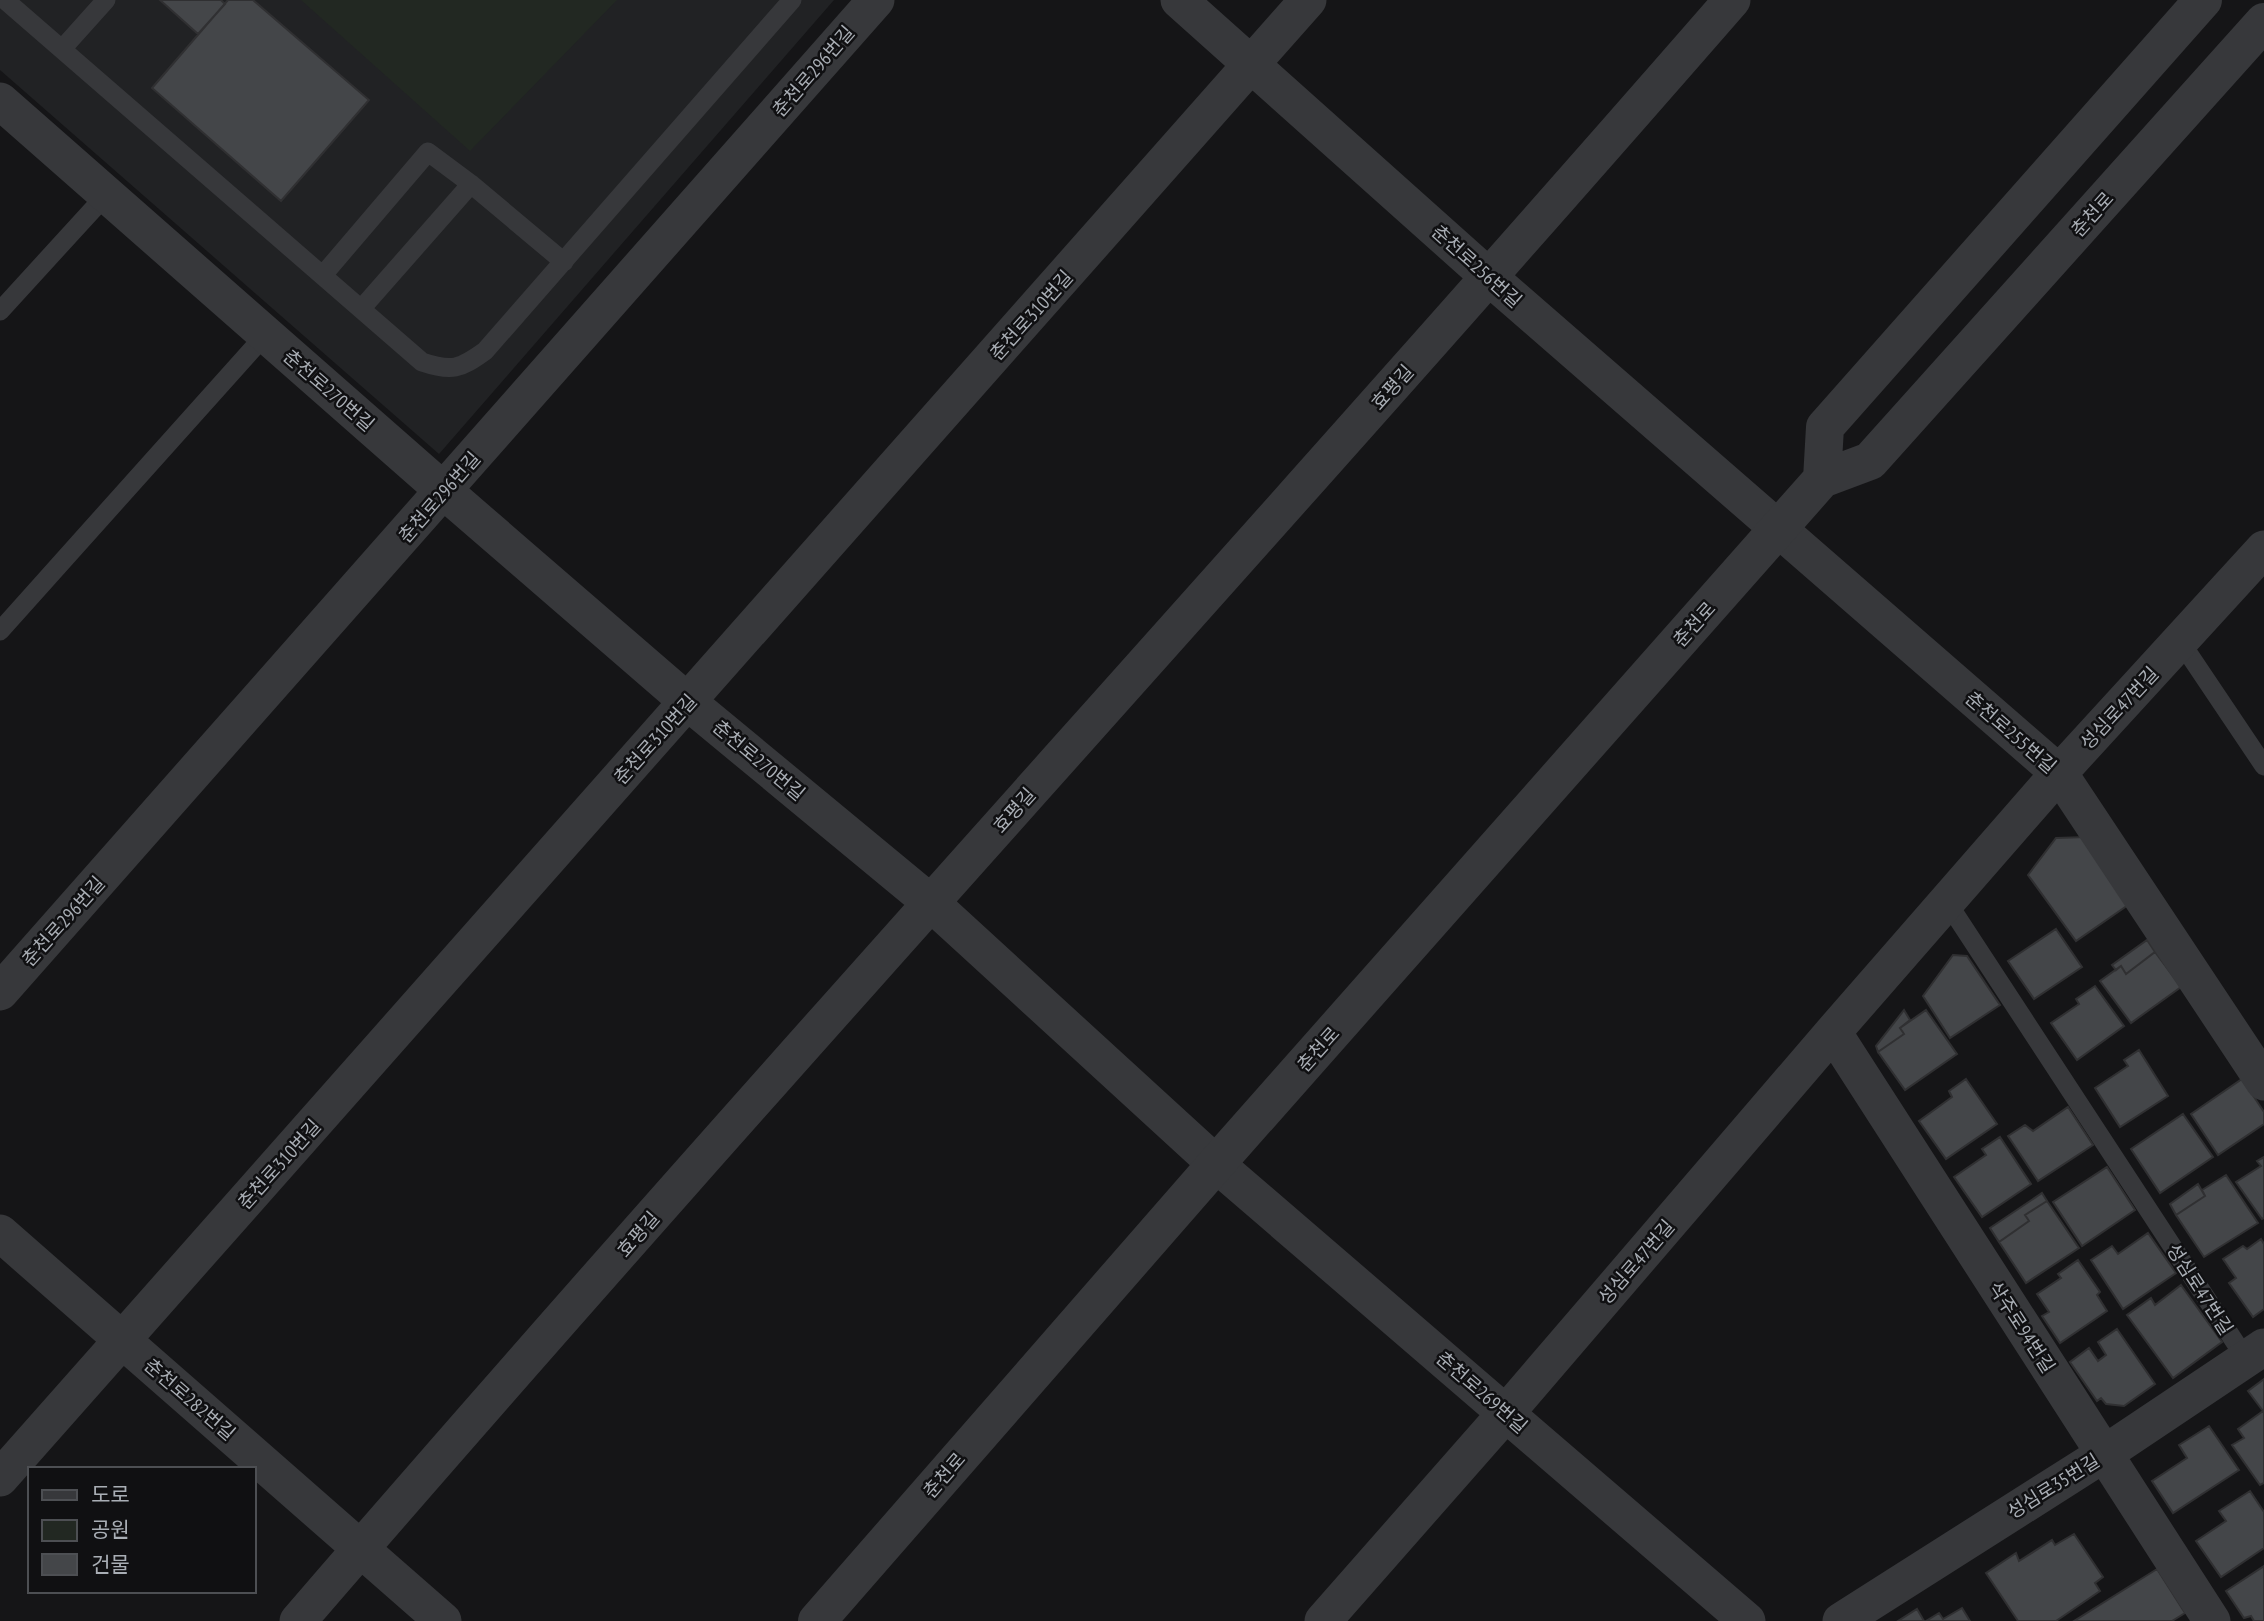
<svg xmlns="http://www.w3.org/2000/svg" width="2264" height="1621" viewBox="0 0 2264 1621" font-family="'PT Sans Narrow','Noto Sans KR',sans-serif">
  <rect width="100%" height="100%" fill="#151517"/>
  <path fill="#212224" d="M0,0H834L439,454L0,70Z"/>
  <path fill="#222822" d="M301,0H617L470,151Z"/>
  <path fill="#444649" stroke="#303032" stroke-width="2" d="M160,0H221L225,4L198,34Z
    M228,0H253L369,100L281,201L152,88Z
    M2087,837L2131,903L2076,941L2028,875L2056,838Z
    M2056,929L2082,967L2034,999L2008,961Z
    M2147,940L2155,952L2126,974L2121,966L2116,970L2112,965Z
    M2155,952L2181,987L2131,1023L2100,981L2121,966L2126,974Z
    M1953,955L1967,956L2000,1005L1950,1038L1923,996Z
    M2095,986L2124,1026L2077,1060L2051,1023L2079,1004L2076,999Z
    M1904,1010L1910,1020L1900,1028L1904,1034L1878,1052L1876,1046Z
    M1926,1010L1957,1054L1905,1090L1878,1052L1904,1034L1900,1028Z
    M2139,1050L2168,1096L2120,1127L2095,1088L2128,1066L2124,1060Z
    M1966,1079L1997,1124L1946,1159L1919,1121L1952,1097L1949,1091Z
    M2242,1079L2264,1112V1124L2218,1155L2191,1114Z
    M2068,1107L2093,1145L2038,1181L2008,1136L2025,1125L2033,1131Z
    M2183,1114L2213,1157L2160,1193L2131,1149Z
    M2000,1137L2031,1184L1982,1217L1954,1177L1986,1155L1982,1149Z
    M2264,1157V1218L2262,1219L2236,1182L2261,1166L2257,1161Z
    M2107,1167L2135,1210L2082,1246L2053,1202Z
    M2226,1175L2258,1223L2204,1257L2176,1215L2205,1196L2202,1190Z
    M2198,1184L2205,1196L2176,1215L2170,1204Z
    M2042,1193L2047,1201L2025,1215L2029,1221L1999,1242L1990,1228Z
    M2047,1201L2079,1248L2026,1283L1999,1242L2029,1221L2025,1215Z
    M2148,1233L2176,1273L2123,1309L2091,1260L2112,1246L2118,1254Z
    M2261,1239L2264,1244V1309L2253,1317L2229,1283L2236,1278L2223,1259L2243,1246L2247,1249Z
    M2078,1260L2100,1292L2097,1295L2107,1311L2060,1343L2042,1316L2049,1312L2037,1294L2061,1278L2058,1274Z
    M2181,1285L2222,1342L2173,1378L2127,1315L2151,1298L2155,1305Z
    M2117,1329L2155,1384L2124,1406L2106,1404L2101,1398L2097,1401L2070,1362L2089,1348L2098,1361L2106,1355L2098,1342Z
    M2264,1379V1483L2260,1485L2232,1445L2244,1438L2238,1429L2263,1411L2248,1391Z
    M2209,1426L2239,1470L2173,1513L2152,1481L2187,1458L2179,1445Z
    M2250,1491L2264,1512V1548L2221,1577L2196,1541L2226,1521L2219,1511Z
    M2074,1534L2103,1577L2095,1583L2100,1591L2056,1621H2018L1986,1573L2016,1553L2019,1561L2052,1540L2055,1545Z
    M2264,1566V1621H2254L2251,1616L2244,1618L2226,1591Z
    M2157,1569L2185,1613L2172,1621H2074Z
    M1962,1608L1970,1621H1926L1939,1613L1943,1619Z
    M1917,1609L1924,1621H1898Z"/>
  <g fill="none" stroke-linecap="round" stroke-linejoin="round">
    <path stroke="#37383b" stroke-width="19" d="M5,0L422,362C452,372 460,369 485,351L792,0
      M62,49L106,0
      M323,275L428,152L471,184L564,262
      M361,309L471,184
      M0,311L107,194
      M0,631L266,334
      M2180,641L2264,766
      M1947,902L2246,1359"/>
    <path stroke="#37383b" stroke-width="37" d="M1179,0L1490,278L2059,773L2264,1082
      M0,101L444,491L688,702L931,903L1216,1164L1747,1621
      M0,992L876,0
      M1833,1032L2212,1621
      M0,1233L443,1621
      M0,1478L1308,0
      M298,1621C769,1075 1258,544 1732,0
      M1323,1621L1506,1413L1833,1032L2059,773L2264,549
      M1841,1621L2104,1454L2264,1347"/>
    <path stroke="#37383b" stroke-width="38" d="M1822,479L1825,427L2203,0
      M817,1621L1216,1164L1822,479L1870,461L2264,22"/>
  </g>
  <g text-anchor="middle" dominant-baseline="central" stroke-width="5" stroke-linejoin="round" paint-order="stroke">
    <g font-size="19" fill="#a9aeb5" stroke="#101012">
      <text transform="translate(813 71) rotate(-49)">춘천로296번길</text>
      <text transform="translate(2092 214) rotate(-48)">춘천로</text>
      <text transform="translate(1477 266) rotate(42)">춘천로256번길</text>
      <text transform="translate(1031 315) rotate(-48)">춘천로310번길</text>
      <text transform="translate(1392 387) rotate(-48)">효평길</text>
      <text transform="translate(329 390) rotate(41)">춘천로270번길</text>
      <text transform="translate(439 497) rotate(-49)">춘천로296번길</text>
      <text transform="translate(1694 624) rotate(-48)">춘천로</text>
      <text transform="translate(2119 708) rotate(-47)">성심로47번길</text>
      <text transform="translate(2011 732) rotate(41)">춘천로255번길</text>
      <text transform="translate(655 739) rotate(-48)">춘천로310번길</text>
      <text transform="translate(759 760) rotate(40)">춘천로270번길</text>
      <text transform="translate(1014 810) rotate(-48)">효평길</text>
      <text transform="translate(63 921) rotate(-48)">춘천로296번길</text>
      <text transform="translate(1318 1049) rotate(-48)">춘천로</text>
      <text transform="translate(279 1164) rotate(-48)">춘천로310번길</text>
      <text transform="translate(638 1234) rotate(-49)">효평길</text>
      <text transform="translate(1636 1262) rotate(-49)">성심로47번길</text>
      <text transform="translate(2200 1289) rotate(57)">성심로47번길</text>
      <text transform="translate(2022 1327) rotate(57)">삭주로94번길</text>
      <text transform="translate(1482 1392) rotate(41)">춘천로269번길</text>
      <text transform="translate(190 1399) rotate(41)">춘천로282번길</text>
      <text transform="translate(944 1475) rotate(-49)">춘천로</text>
      <text transform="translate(2053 1486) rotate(-32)">성심로35번길</text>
    </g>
  </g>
  <rect x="28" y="1467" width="228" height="126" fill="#101012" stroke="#4d4f53" stroke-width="2"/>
  <rect x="42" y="1490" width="35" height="10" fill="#37383b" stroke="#4d4f53" stroke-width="2"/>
  <text x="91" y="1502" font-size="21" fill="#a9aeb5">도로</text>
  <rect x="42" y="1520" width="35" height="21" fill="#222822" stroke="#4d4f53" stroke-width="2"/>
  <text x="91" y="1537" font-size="21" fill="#a9aeb5">공원</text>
  <rect x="42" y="1554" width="35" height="21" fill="#444649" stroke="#4d4f53" stroke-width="2"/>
  <text x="91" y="1572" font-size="21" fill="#a9aeb5">건물</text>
</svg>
